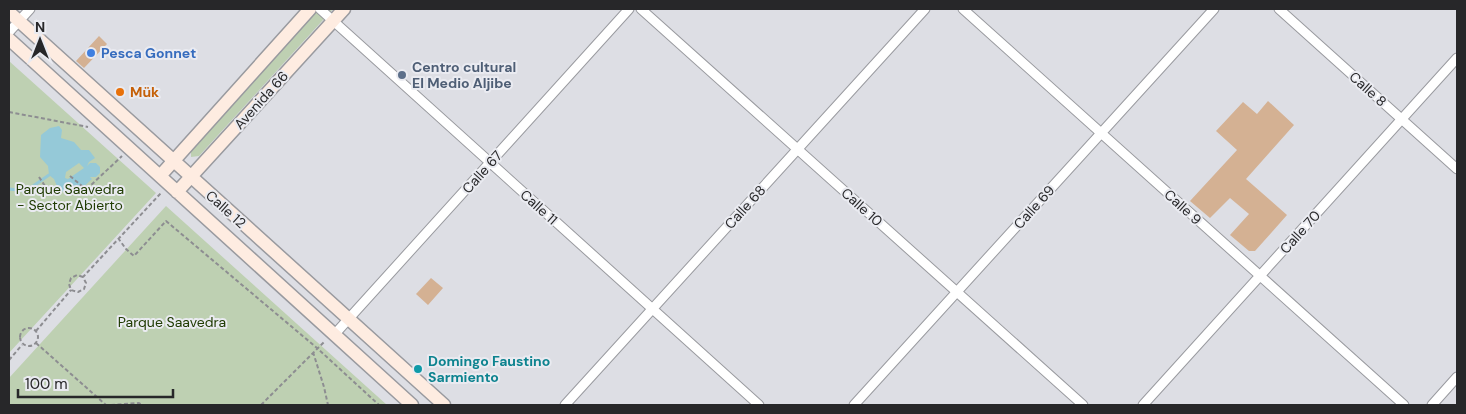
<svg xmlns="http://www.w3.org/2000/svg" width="1466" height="414" viewBox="0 0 1466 414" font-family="'DM Sans',sans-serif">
  <rect width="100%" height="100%" fill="#dddee4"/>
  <path fill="#bed0b2" d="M316,9H333L199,156L191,157V148Z
    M9,61L156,193L9,353Z
    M166,206L387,405H9V378Z"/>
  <path fill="#95c9d8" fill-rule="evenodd" d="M59,126L62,130L61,138L74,142L81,150H89L95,158L89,162L87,166L90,163H96L100,167V173L96,177H90L92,179L77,193L59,191L54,179L49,175L48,166L40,157L41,135L50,128ZM79,163L84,168L68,179L65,178L66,172Z"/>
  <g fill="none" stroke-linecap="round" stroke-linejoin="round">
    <path stroke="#95c9d8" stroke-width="3" d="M9,189L26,191L49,175"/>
  </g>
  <path fill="#d4b193" d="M99,36L107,44L84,68L76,61Z
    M1268,101L1294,125L1246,179L1287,215L1255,251H1249L1230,235L1249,214L1230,198L1210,218L1190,201L1237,150L1216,131L1243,102L1257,114Z
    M431,278L443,288L428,305L416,294Z"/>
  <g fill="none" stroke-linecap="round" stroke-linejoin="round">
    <defs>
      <path id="street" d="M320,9L759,405
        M641,9L1083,405
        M963,9L1404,405
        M1279,9L1457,169
        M9,32L30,9
        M334,335L629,9
        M565,405L925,9
        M854,405L1214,9
        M1143,405L1457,58
        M1432,405L1457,377"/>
      <path id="secondary" d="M9,12L444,405
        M9,39L412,405
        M160,176L310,9
        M177,192L344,9"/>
    </defs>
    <use href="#street" stroke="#999a9f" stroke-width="11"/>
    <use href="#secondary" stroke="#999a9f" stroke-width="15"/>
    <path stroke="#8d8d91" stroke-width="2" stroke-dasharray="4 2.5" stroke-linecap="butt" d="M9,112L88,127
      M70,176L82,186L89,187L122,156
      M39,177L45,186
      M118,238L126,249L134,256L166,221L317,348L379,405
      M83,277L77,275L71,278L69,284L71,290L78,292L84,289L86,283L83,277L161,193
      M20 337a9 9 0 1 1 18 0a9 9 0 1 1-18 0Z
      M36,331L71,290
      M36,343L106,405
      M313,352L324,387L328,405
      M9,360L22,345
      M111,405L139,403L142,405
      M261,405L324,342"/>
    <use href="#street" stroke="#fff" stroke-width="9"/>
    <use href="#secondary" stroke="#feece1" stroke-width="12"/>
  </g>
  <circle fill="#3f7fe0" stroke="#eaebf1" stroke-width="2" cx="91" cy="53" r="5"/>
  <circle fill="#5c6f8a" stroke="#eaebf1" stroke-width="2" cx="402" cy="75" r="5"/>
  <circle fill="#e8710a" stroke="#eaebf1" stroke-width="2" cx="120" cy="92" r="5"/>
  <circle fill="#0f9aa8" stroke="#eaebf1" stroke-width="2" cx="418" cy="369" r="5"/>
  <g text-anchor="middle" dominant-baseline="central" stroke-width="4" stroke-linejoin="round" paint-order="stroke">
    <g font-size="14" font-weight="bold" fill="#366cbe" stroke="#eaebf1" text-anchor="start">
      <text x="101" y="53">Pesca Gonnet</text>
    </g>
    <g font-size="14" font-weight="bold" fill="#4e5e75" stroke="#eaebf1" text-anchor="start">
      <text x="412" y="67">Centro cultural<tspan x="412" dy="16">El Medio Aljibe</tspan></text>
    </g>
    <g font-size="14" fill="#272729" stroke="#eaebf1">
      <text transform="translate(1368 89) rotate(42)">Calle 8</text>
      <text transform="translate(261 100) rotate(-48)">Avenida 66</text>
      <text transform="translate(482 172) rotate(-48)">Calle 67</text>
      <text transform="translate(539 207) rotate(42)">Calle 11</text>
      <text transform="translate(745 207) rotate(-48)">Calle 68</text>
      <text transform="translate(862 207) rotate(42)">Calle 10</text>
      <text transform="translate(1034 207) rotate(-48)">Calle 69</text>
      <text transform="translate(1183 207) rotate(42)">Calle 9</text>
      <text transform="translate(226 209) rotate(42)">Calle 12</text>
      <text transform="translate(1300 232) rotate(-48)">Calle 70</text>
    </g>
    <g font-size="14" font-weight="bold" fill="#c56008" stroke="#eaebf1" text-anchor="start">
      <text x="130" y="92">Mük</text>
    </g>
    <g font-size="14" fill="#203c03" stroke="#eaebf1">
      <text x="70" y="189">Parque Saavedra<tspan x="70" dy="16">- Sector Abierto</tspan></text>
      <text x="172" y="322">Parque Saavedra</text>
    </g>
    <g font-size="14" font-weight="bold" fill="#0d838f" stroke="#eaebf1" text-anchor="start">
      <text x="428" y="361">Domingo Faustino<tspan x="428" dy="16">Sarmiento</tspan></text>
    </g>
  </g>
  <rect width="1466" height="414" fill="none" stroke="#272729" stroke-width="20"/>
  <g transform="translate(40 40)" stroke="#eaebf1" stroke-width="4" paint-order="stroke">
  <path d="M0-4L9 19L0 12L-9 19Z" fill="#272729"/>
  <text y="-8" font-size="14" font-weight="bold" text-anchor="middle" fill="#272729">N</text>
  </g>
  <path d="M18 389v8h155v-8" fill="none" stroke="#272729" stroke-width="2.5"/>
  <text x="25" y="389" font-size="15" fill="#272729" stroke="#eaebf1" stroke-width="4" paint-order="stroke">100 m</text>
</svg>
